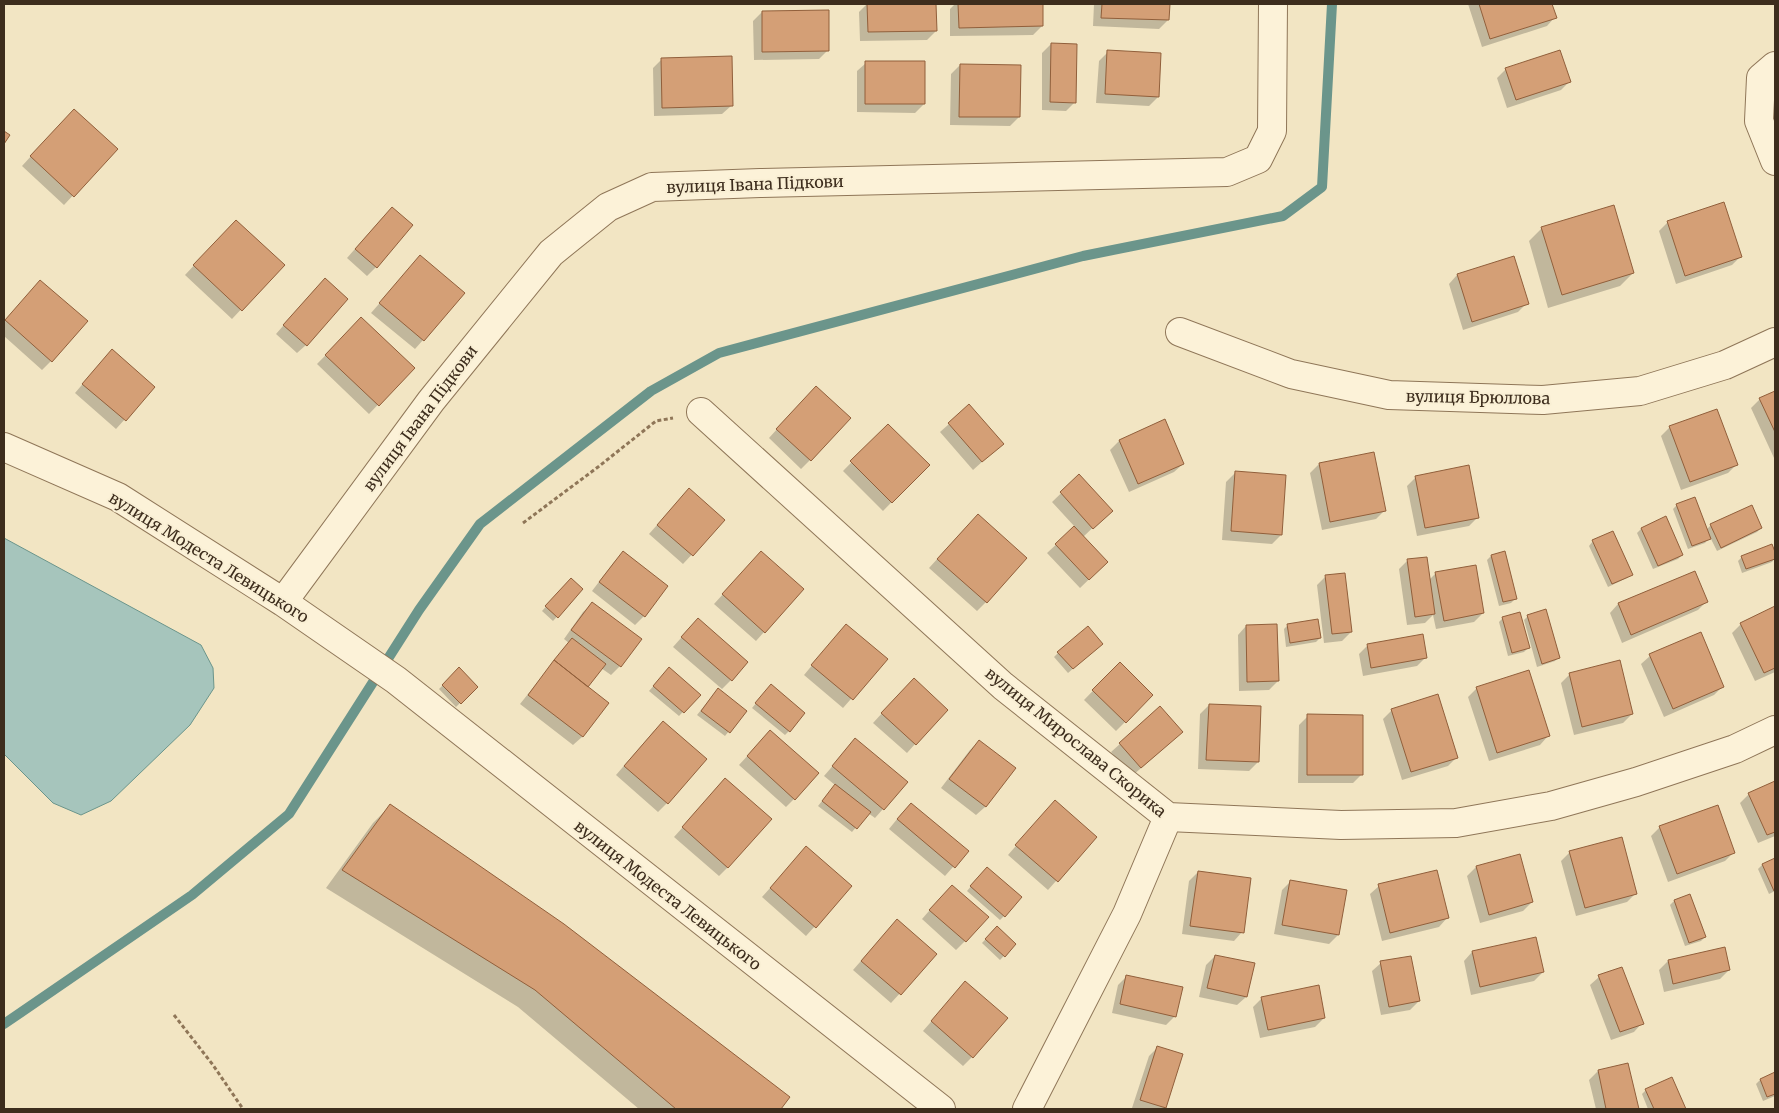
<svg xmlns="http://www.w3.org/2000/svg" width="1779" height="1113" viewBox="0 0 1779 1113" font-family="Merriweather,serif">
  <rect width="100%" height="100%" fill="#f2e5c3"/>
  <path fill="#a6c5bc" stroke="#6b958b" d="M4,538L201,645L213,668L214,688L190,725L111,801L81,815L53,803L4,754Z"/>
  <path fill="#0003" d="M867,4H935L936,31L927,40L860,41L859,12Z
    M955,4H1041L1042,26L1033,35L950,36V9Z
    M1094,4H1169L1168,20L1159,29L1093,26Z
    M1468,4H1551L1555,17L1547,26L1482,47Z
    M762,12L828,50L819,59L754,60L753,21Z
    M1051,44L1075,102L1066,111L1042,110V53Z
    M1108,52L1158,97L1149,106L1096,103L1099,61Z
    M662,59L731,106L722,114L654,116L653,68Z
    M866,63L924,104L915,113L857,112V71Z
    M960,65L1019,117L1010,126L950,125L951,74Z
    M1506,69L1569,82L1561,90L1507,108L1497,78Z
    M65,119L116,149L64,205L22,166Z
    M1723,204L1741,256L1732,265L1676,284L1659,231L1667,223Z
    M383,217L376,267L367,276L347,258Z
    M1542,228L1633,273L1620,286L1548,308L1529,241Z
    M227,230L283,265L232,319L185,275Z
    M420,257L423,340L415,349L371,313Z
    M1513,258L1527,303L1518,312L1463,330L1449,284L1457,275Z
    M316,288L306,345L297,353L276,334Z
    M32,290L51,361L42,370L4,336V322Z
    M361,319L413,368L369,414L317,364Z
    M103,360L154,387L116,429L75,393Z
    M1775,392V457L1774,458L1751,408L1760,399Z
    M807,396L810,460L801,469L769,438Z
    M1716,410L1737,464L1728,473L1681,490L1661,436L1669,428Z
    M1164,421L1183,464L1174,472L1129,492L1110,450L1119,441Z
    M949,424L1002,444L973,470L940,432Z
    M888,425L928,465L883,511L843,471Z
    M1319,464L1385,510L1376,519L1322,530L1310,473Z
    M1235,473L1281,535L1272,544L1222,540L1226,482Z
    M1079,476L1102,519L1083,537L1107,562L1080,588L1047,553L1075,527L1052,502Z
    M1416,477L1478,517L1469,526L1417,536L1407,486Z
    M681,498L724,520L683,564L649,534Z
    M1677,505L1706,530L1711,525L1761,528L1757,532L1717,551L1710,537L1705,543L1688,549L1673,509Z
    M969,524L986,602L977,611L929,568Z
    M1641,529L1682,555L1678,559L1653,569L1637,533Z
    M1593,541L1631,574L1627,578L1608,587L1589,546Z
    M1771,546L1775,556V558L1772,562L1742,573L1738,561L1742,557Z
    M623,553L644,616L635,625L592,591L614,562Z
    M1491,556L1515,599L1511,603L1499,606L1487,560Z
    M1408,560L1429,580L1436,573L1483,613L1474,622L1436,629L1433,615L1425,623L1407,625L1399,569Z
    M753,561L764,632L756,641L714,604Z
    M1694,572L1706,602L1698,610L1622,643L1610,613L1618,604Z
    M1326,576L1351,632L1342,641L1324,643L1317,585Z
    M567,583L582,589L553,621L542,611Z
    M592,604L620,666L611,675L601,668L587,687L608,703L582,737L573,745L520,704L569,643L564,639L583,612Z
    M1775,608V672L1755,681L1732,633L1741,624Z
    M1528,616L1559,657L1555,661L1537,667L1524,620Z
    M1503,618L1528,648L1524,652L1508,656L1499,622Z
    M1288,625L1320,638L1316,642L1286,647L1284,629Z
    M1246,626L1278,681L1269,690L1239,691L1238,635Z
    M689,629L731,680L722,689L673,647Z
    M838,634L886,659L843,708L804,675Z
    M1368,645L1426,657L1417,666L1363,676L1359,654Z
    M1097,648L1068,673L1054,657L1058,653Z
    M1650,656L1723,686L1714,695L1664,717L1641,664Z
    M1120,663L1152,695L1116,731L1084,700Z
    M459,669L476,687L456,707L439,689Z
    M665,673L699,695L679,716L649,691Z
    M1570,674L1632,714L1623,723L1574,735L1561,683Z
    M905,688L915,744L907,753L873,723Z
    M1477,688L1548,736L1540,745L1489,761L1468,697Z
    M767,690L789,731L785,735L752,708Z
    M714,694L745,711L725,736L697,715Z
    M1209,705L1258,762L1249,771L1198,769L1200,714Z
    M1160,708L1172,741L1132,776L1111,752Z
    M1392,710L1457,757L1448,766L1402,780L1383,719Z
    M1308,716L1362,774L1353,783H1298L1299,725Z
    M654,731L667,803L658,812L616,775Z
    M762,740L794,799L786,807L739,765Z
    M855,740L883,809L875,818L868,813L852,832L818,806L835,785L824,776Z
    M979,741L1015,768L985,807L976,815L941,788L970,750Z
    M1775,783V836L1758,843L1740,803L1749,794Z
    M717,789L728,867L719,876L674,837Z
    M390,806L789,1097L779,1109H639L518,1007L326,888L373,823Z
    M1046,811L1095,837L1048,890L1008,855Z
    M902,813L967,851L945,876L889,829Z
    M1660,827L1734,852L1725,861L1668,882L1651,836Z
    M1570,852L1636,893L1627,902L1576,916L1561,861Z
    M1519,855L1532,902L1523,911L1480,923L1467,876L1476,867Z
    M798,857L851,886L806,936L762,897Z
    M1775,860V891L1769,894L1758,869L1762,865Z
    M983,872L1004,916L1000,920L967,891Z
    M1198,872L1242,932L1234,941L1182,934L1189,881Z
    M1291,881L1346,891L1338,935L1329,944L1274,934L1282,890Z
    M1379,886L1447,918L1439,927L1382,941L1370,894Z
    M943,895L965,941L956,950L922,919Z
    M1690,895L1705,937L1701,941L1685,946L1670,905L1674,901Z
    M997,927L1015,944L1000,960L982,943Z
    M889,929L936,954L891,1003L853,970Z
    M1724,948L1729,970L1720,979L1664,992L1659,970L1668,961Z
    M1472,952L1543,972L1534,981L1471,995L1464,961Z
    M1215,956L1246,997L1237,1005L1199,997L1206,965Z
    M1381,963L1419,1001L1410,1010L1381,1015L1372,971Z
    M1127,976L1175,1016L1166,1025L1112,1013L1118,985Z
    M1599,977L1642,1023L1634,1032L1611,1040L1590,985Z
    M957,992L972,1057L963,1066L923,1031Z
    M1262,998L1324,1018L1315,1027L1260,1038L1253,1007Z
    M1158,1047L1165,1107L1163,1109L1132,1108L1149,1056Z
    M1627,1065L1637,1109H1596L1589,1080L1598,1071Z
    M1775,1074V1096L1763,1101L1756,1084L1760,1080Z
    M1671,1079L1684,1109H1648L1642,1094L1646,1090Z"/>
  <g fill="none" stroke-linecap="round" stroke-linejoin="round">
    <path stroke="#6b958b" stroke-width="10" d="M4,1024L192,895L289,814L419,610L480,524L651,391L719,353L1083,256L1283,216L1322,187L1332,4"/>
  </g>
  <path fill="#d49f76" stroke="#915f3b" d="M867,4H936L937,31L868,32Z
    M958,4H1043V26L959,28Z
    M1102,4H1170L1169,20L1101,18Z
    M1479,4H1552L1557,18L1490,39Z
    M829,10V51L762,52V11Z
    M1051,43L1077,44L1076,103L1050,102Z
    M1107,50L1161,53L1159,97L1105,94Z
    M1560,50L1571,82L1516,100L1505,68Z
    M732,56L733,106L662,108L661,58Z
    M865,61H925V104H865Z
    M960,64L1021,65L1020,117H959Z
    M74,109L118,149L74,197L30,156Z
    M4,131L10,135L4,144Z
    M1724,202L1742,257L1685,276L1667,221Z
    M1614,205L1634,273L1562,295L1541,227Z
    M392,207L413,225L377,268L355,249Z
    M236,220L285,265L242,311L193,265Z
    M420,255L465,293L424,341L379,303Z
    M1514,256L1529,304L1472,322L1457,274Z
    M325,278L348,299L307,346L283,325Z
    M40,280L88,321L52,362L5,320Z
    M361,317L415,368L379,406L325,355Z
    M112,349L155,387L126,421L82,384Z
    M816,386L851,418L811,461L776,429Z
    M1775,391V432L1759,398Z
    M969,404L1004,444L982,462L948,423Z
    M1717,409L1738,465L1690,482L1669,426Z
    M1165,419L1184,464L1138,484L1119,440Z
    M888,424L930,465L892,503L850,461Z
    M1374,452L1386,511L1330,522L1319,463Z
    M1469,465L1479,518L1425,528L1415,476Z
    M1235,471L1286,475L1282,535L1231,531Z
    M1079,474L1113,511L1093,529L1060,492Z
    M689,488L725,520L693,556L657,525Z
    M1695,497L1711,539L1692,546L1676,504Z
    M1752,505L1762,528L1721,548L1710,524Z
    M978,514L1027,558L987,603L937,559Z
    M1666,516L1683,555L1658,566L1641,528Z
    M1074,526L1108,562L1089,580L1055,544Z
    M1613,531L1633,575L1612,584L1592,540Z
    M1772,544L1775,552V559L1746,569L1741,556Z
    M623,551L668,586L645,617L599,582Z
    M761,551L804,589L765,633L722,594Z
    M1505,551L1517,599L1503,602L1491,555Z
    M1427,557L1435,614L1415,617L1407,559Z
    M1476,565L1484,613L1444,621L1435,572Z
    M1695,571L1708,602L1631,635L1618,603Z
    M1345,573L1352,632L1332,634L1325,575Z
    M571,578L583,589L558,618L545,606Z
    M592,602L642,639L621,667L571,630Z
    M1775,606V668L1764,673L1740,623Z
    M1546,609L1560,658L1542,664L1527,615Z
    M1520,612L1530,648L1512,653L1502,617Z
    M698,618L748,662L732,681L681,637Z
    M1318,619L1321,638L1290,643L1287,624Z
    M846,624L888,659L853,700L811,665Z
    M1277,624L1279,681L1247,682L1246,625Z
    M1088,626L1103,644L1073,669L1057,652Z
    M1701,632L1724,687L1673,709L1649,654Z
    M1423,634L1427,658L1371,668L1367,644Z
    M572,638L606,664L588,687L554,660Z
    M554,660L609,703L583,737L528,695Z
    M1620,660L1633,714L1582,727L1569,673Z
    M1120,662L1153,695L1126,723L1092,690Z
    M459,667L478,687L461,704L442,685Z
    M669,667L701,695L684,713L653,686Z
    M1529,670L1550,736L1497,753L1476,687Z
    M914,678L948,710L916,745L881,713Z
    M771,684L805,713L790,732L755,703Z
    M718,688L747,711L730,733L701,711Z
    M1438,694L1458,758L1411,772L1391,709Z
    M1209,704L1261,706L1259,762L1206,760Z
    M1160,706L1183,732L1141,768L1119,743Z
    M1307,714L1363,715V775H1307Z
    M663,721L707,759L668,804L624,766Z
    M770,730L819,773L795,800L747,756Z
    M855,738L908,782L884,810L832,766Z
    M979,740L1016,768L986,807L949,779Z
    M725,778L772,819L728,868L682,827Z
    M1775,781V832L1767,835L1748,793Z
    M835,784L871,812L857,829L822,801Z
    M1055,800L1097,837L1058,882L1015,845Z
    M911,803L969,851L955,868L897,819Z
    M390,804L564,924L790,1097L781,1109H676L535,990L342,870Z
    M1718,805L1735,853L1677,874L1659,826Z
    M1622,837L1637,894L1585,908L1569,851Z
    M806,846L852,886L816,928L770,888Z
    M1520,854L1533,902L1489,915L1476,866Z
    M1775,858V890L1774,891L1762,864Z
    M987,867L1022,897L1005,917L970,886Z
    M1437,870L1449,918L1390,933L1378,884Z
    M1198,871L1251,878L1244,933L1190,926Z
    M1290,880L1347,890L1339,935L1282,925Z
    M952,885L989,917L966,942L929,910Z
    M1690,894L1706,937L1689,943L1674,900Z
    M897,919L937,954L901,995L861,961Z
    M997,926L1016,944L1005,957L985,939Z
    M1536,937L1544,972L1480,987L1472,951Z
    M1725,947L1730,970L1673,984L1668,960Z
    M1215,955L1255,963L1247,997L1207,988Z
    M1411,956L1420,1001L1389,1007L1380,961Z
    M1622,967L1644,1024L1620,1032L1598,975Z
    M1126,975L1183,987L1176,1017L1120,1004Z
    M965,981L1008,1018L973,1058L931,1021Z
    M1319,985L1325,1018L1268,1030L1261,997Z
    M1157,1046L1183,1054L1166,1108L1140,1100Z
    M1628,1063L1639,1109H1606L1598,1070Z
    M1775,1072V1094L1767,1097L1760,1079Z
    M1672,1077L1686,1109H1654L1645,1089Z"/>
  <g fill="none" stroke-linecap="round" stroke-linejoin="round">
    <defs>
      <path id="minor" d="M1775,66L1761,78L1759,121L1775,161
        M1180,332L1291,374L1389,395L1543,400L1640,391L1725,365L1775,342
        M701,412L1003,686L1168,817L1341,825L1456,823L1551,806L1636,782L1735,749L1775,730
        M4,447L118,497L283,602L396,680L941,1109
        M283,602L431,401L551,253L608,207L652,187L760,183L1227,172L1258,159L1272,131L1273,4
        M1027,1109L1127,914L1168,817"/>
    </defs>
    <use href="#minor" stroke="#8f7658" stroke-width="30"/>
    <path stroke="#8f7658" stroke-width="3" stroke-dasharray="4 2.5" stroke-linecap="butt" d="M523,523L598,467L656,421L673,418
      M174,1015L213,1065L243,1109"/>
    <use href="#minor" stroke="#fcf2d8" stroke-width="28"/>
  </g>
  <g text-anchor="middle" dominant-baseline="central" stroke-width="4" stroke-linejoin="round" paint-order="stroke">
    <g font-size="16" fill="#3d2d1d" stroke="#f9efd4">
      <text transform="translate(755 184) rotate(-2)">вулиця Івана Підкови</text>
      <text transform="translate(1478 397) rotate(1)">вулиця Брюллова</text>
      <text transform="translate(420 418) rotate(-53)">вулиця Івана Підкови</text>
      <text transform="translate(209 557) rotate(32)">вулиця Модеста Левицького</text>
      <text transform="translate(1076 742) rotate(39)">вулиця Мирослава Скорика</text>
      <text transform="translate(668 895) rotate(38)">вулиця Модеста Левицького</text>
    </g>
  </g>
  <rect width="1779" height="1113" fill="none" stroke="#3d2d1d" stroke-width="10"/>
</svg>
